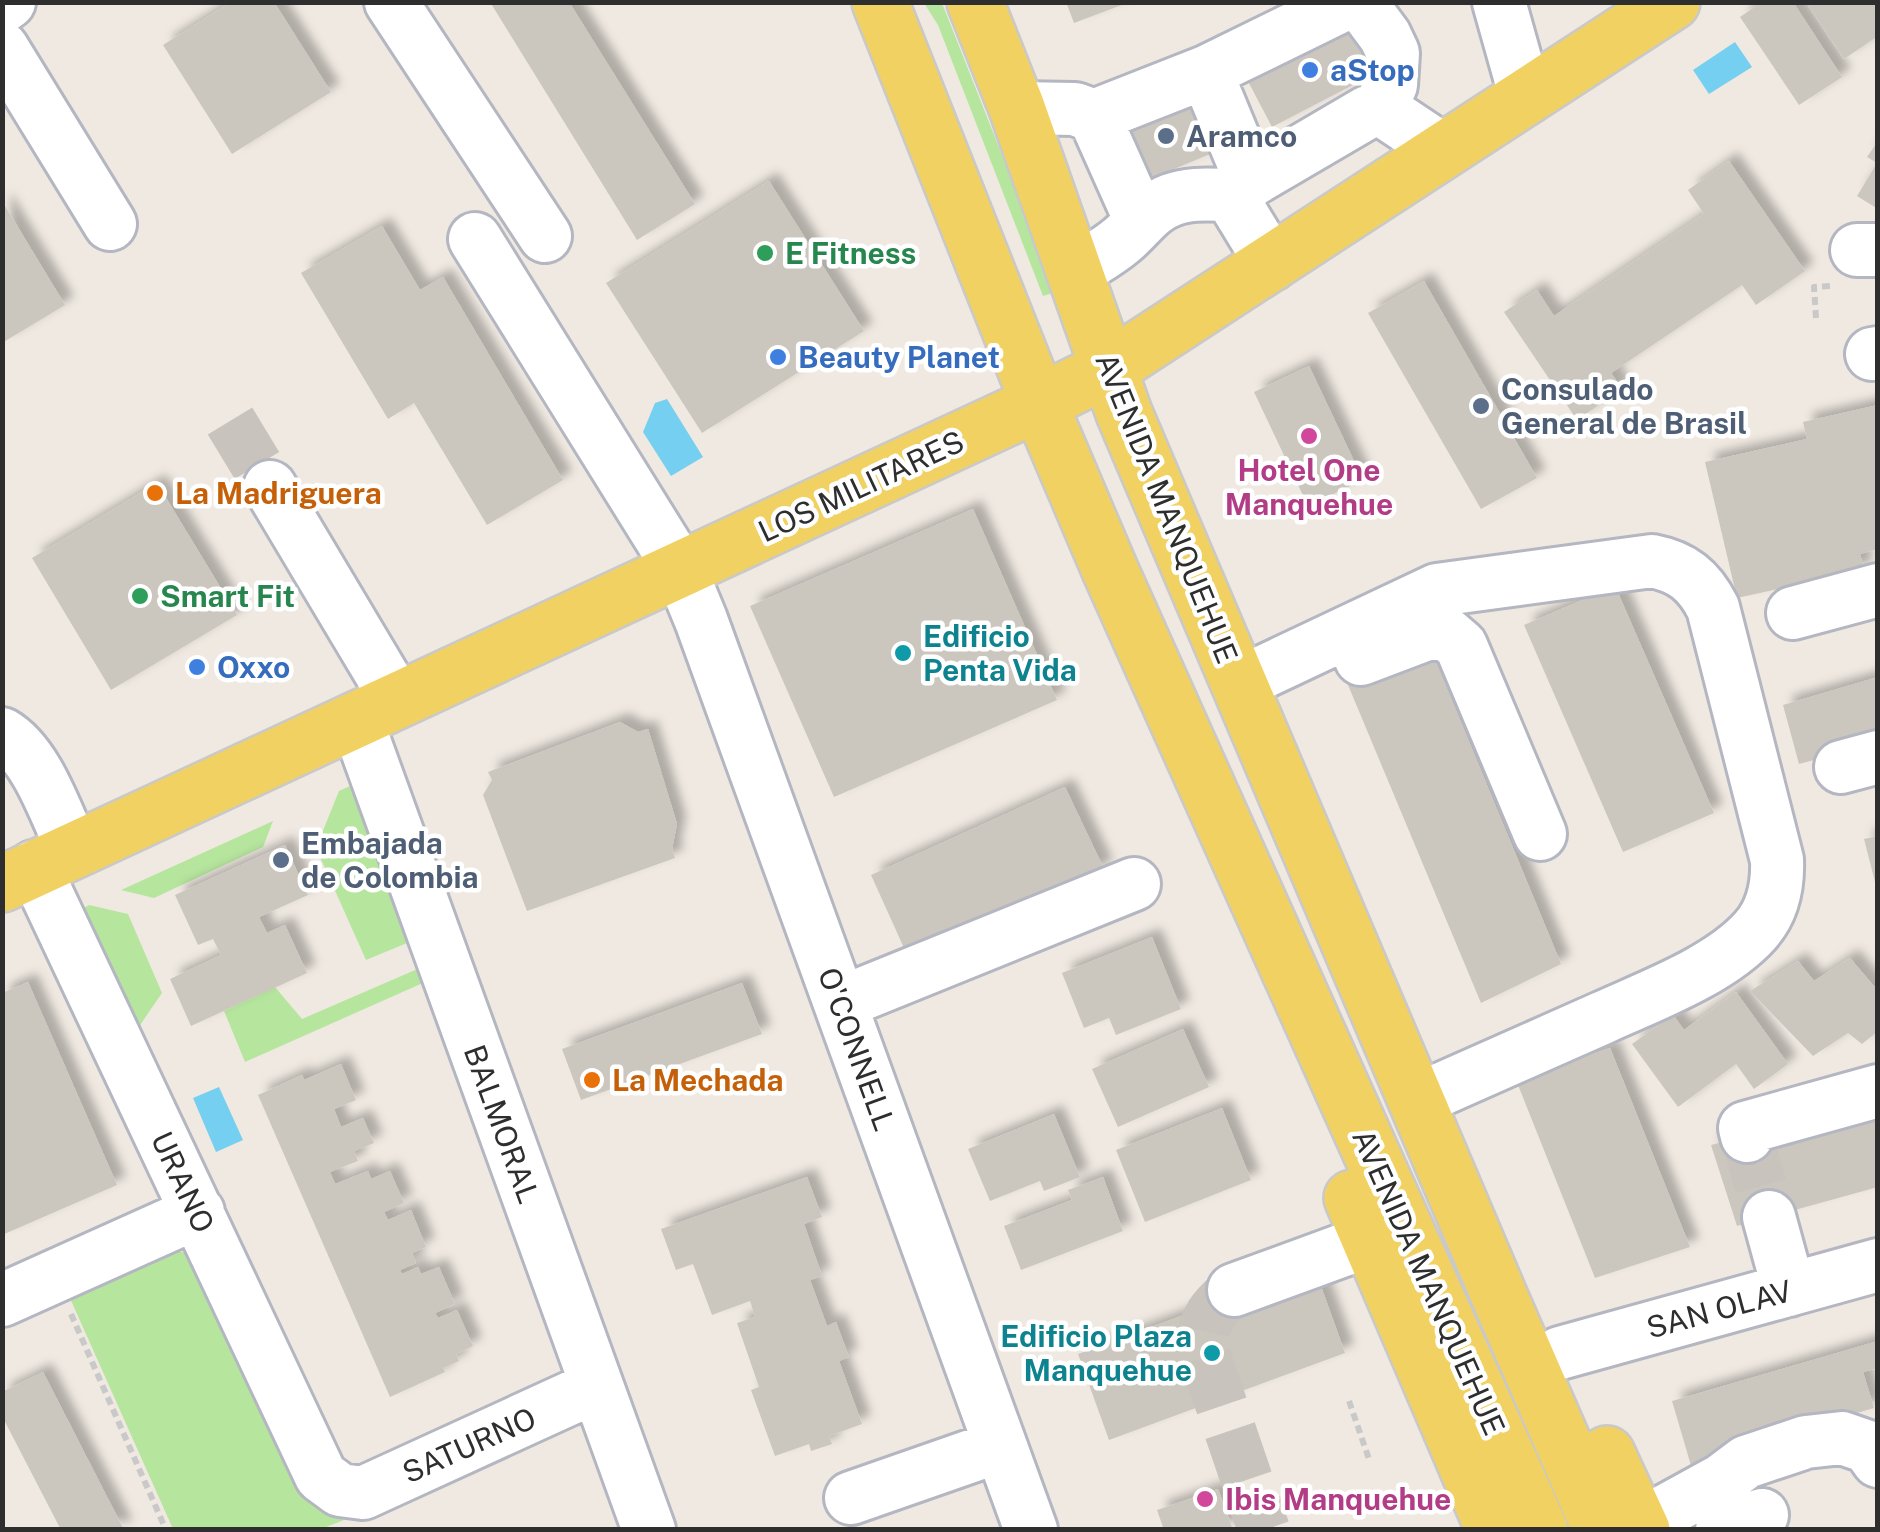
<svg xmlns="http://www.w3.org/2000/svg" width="1880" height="1532" viewBox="0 0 1880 1532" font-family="'Public Sans',sans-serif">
  <defs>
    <filter id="shadow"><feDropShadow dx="9" dy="-9" stdDeviation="5" flood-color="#0004"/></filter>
  </defs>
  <rect width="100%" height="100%" fill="#efe9e1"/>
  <path fill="#b6e59e" d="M924,3H942L1056,292L1043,296L938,25Z
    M359,782L419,938L366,960L316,848L339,791Z
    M273,821L263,847L154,898L121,890Z
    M89,905L128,914L162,993L138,1028L82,909Z
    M429,964L434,978L245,1062L224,1011L275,987L302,1019Z
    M163,1248L197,1255L303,1489L344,1520L321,1529H173L69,1296Z"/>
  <path fill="#75cff0" d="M1735,42L1752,67L1709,94L1693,70Z
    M667,399L703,457L671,476L643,432L655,403Z
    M219,1087L243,1140L216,1152L193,1098Z"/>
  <path fill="#cbc7bf" filter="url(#shadow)" d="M231,2H274L331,92L232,154L163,45Z
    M490,2H569L695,204L637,240Z
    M1066,2H1127V3L1074,23Z
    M1762,2H1793L1842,77L1799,105L1740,17Z
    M1806,2H1878V36L1844,59Z
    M1347,12L1378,72L1272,127L1241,68Z
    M1195,87L1222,149L1136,185L1110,123Z
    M1878,141V209L1857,196L1877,163L1867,157Z
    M1729,161L1805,271L1756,305L1742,285L1611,373L1622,389L1577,420L1504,312L1537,290L1554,316L1704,214L1688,190Z
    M769,181L864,331L702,433L606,283Z
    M2,201L65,305L2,343Z
    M382,226L420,290L443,277L563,480L487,525L414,403L388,419L301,273Z
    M1424,281L1537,478L1481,509L1368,313Z
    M1309,366L1363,480L1308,506L1254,392Z
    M1878,405V549L1860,554L1864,570L1737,598L1705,462L1807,439L1803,422Z
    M157,483L237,615L111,690L32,558Z
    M973,509L1057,700L834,797L750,606Z
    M1615,586L1714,813L1623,852L1524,625Z
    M1429,645L1561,964L1481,1003L1348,685Z
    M1878,677V743L1799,764L1783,705Z
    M620,722L638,732L648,729L677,824L672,849L675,858L527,911L483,795L492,780L488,772Z
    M1065,787L1104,869L909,959L871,875Z
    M1878,836V886H1876L1864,839Z
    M285,845L308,895L259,917L267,933L285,925L307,973L191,1026L170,979L221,955L213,939L198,945L175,895Z
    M1152,937L1181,1009L1116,1035L1109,1018L1084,1028L1062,973Z
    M1850,958L1878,991V1031L1862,1044L1848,1033L1813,1056L1750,991L1798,961L1814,981Z
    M28,982L117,1185L2,1235V993Z
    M742,983L762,1034L581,1100L562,1049Z
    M1736,992L1788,1064L1754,1089L1736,1064L1678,1107L1632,1044L1673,1015L1684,1030Z
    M1183,1029L1209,1087L1118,1127L1092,1069Z
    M1610,1048L1690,1247L1595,1278L1516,1080Z
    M341,1064L356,1100L334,1109L341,1127L363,1118L374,1143L354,1151L358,1161L330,1172L335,1184L368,1171L371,1179L390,1171L404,1203L384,1212L388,1220L411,1210L426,1247L412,1253L416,1263L400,1270L402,1274L418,1267L421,1274L439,1267L455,1304L435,1313L438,1318L457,1310L473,1346L456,1354L459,1361L443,1368L445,1372L390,1397L258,1095L302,1075L304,1080Z
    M1878,1102V1187L1737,1226L1711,1145Z
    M1222,1108L1251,1180L1145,1222L1116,1150Z
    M1054,1114L1080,1177L1044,1191L1040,1181L990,1201L968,1149Z
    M807,1177L822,1217L804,1224L822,1276L810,1280L827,1326L836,1322L849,1357L839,1361L862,1424L829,1436L832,1444L811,1451L809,1444L775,1456L751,1390L759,1387L737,1323L755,1317L750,1301L712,1315L693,1264L676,1270L661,1229Z
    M1103,1177L1123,1231L1021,1270L1004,1226L1072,1200L1068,1190Z
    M1314,1267L1345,1353L1109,1440L1078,1354Z
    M1878,1341V1368L1863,1372L1874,1408L1771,1438L1692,1469L1672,1401Z
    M43,1372L124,1530H61L2,1416V1392Z
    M1218,1489L1233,1530H1164L1157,1510Z"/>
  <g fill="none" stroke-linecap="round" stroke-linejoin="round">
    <path stroke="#c8c4bd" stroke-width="52" stroke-dasharray="52 26" stroke-linecap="butt" d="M230,421L270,487
      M1747,1136L1769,1217
      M1234,1290C1212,1310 1204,1318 1202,1348L1264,1530"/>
    <defs>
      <path id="minor" d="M391,2L545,236
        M1499,2L1526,98
        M2,7L9,2
        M2,48L110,224
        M1206,72L1251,181
        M1017,108L1075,109L1094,116L1140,219
        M1094,116L1206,72L1341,6L1352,4L1365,9L1385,36L1393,53L1391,85L1378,110
        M475,239L680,569L701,620L1031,1530
        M1857,250H1878
        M1272,264L1236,205L1234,195L1240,187L1368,112L1378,110L1387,113L1444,151
        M1076,271C1091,261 1108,252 1122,240C1139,226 1149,208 1171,200C1191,192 1213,195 1234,195
        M1872,354L1878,353
        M270,487L397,700
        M1793,613L1878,590
        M1361,659L1427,634H1447L1461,646L1540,834
        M1240,683L1437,590L1652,561C1682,567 1699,580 1713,608L1777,860C1778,886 1773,911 1755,931C1719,971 1650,996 1602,1018C1543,1044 1485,1070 1426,1096
        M356,719L649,1530
        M2,734C37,754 56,814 73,850
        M1841,767L1878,757
        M34,867L321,1476L340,1490L363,1493L597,1386
        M840,1003L1134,884
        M1747,1136L1745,1128L1878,1091
        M1769,1217L1789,1290
        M1234,1290L1368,1241
        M2,1300L198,1212
        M1560,1353L1878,1265
        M851,1498L1000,1446
        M1640,1525L1722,1480L1746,1462L1806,1442L1842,1438L1868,1447L1878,1461
        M1722,1530L1730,1525L1762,1515"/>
      <path id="major" d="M880,2L1039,403L1110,570L1540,1530
        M975,2L1017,108L1124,413L1501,1300L1601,1530
        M2,884L1039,403L1108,369L1672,2
        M1352,1198L1494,1530
        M1607,1454L1642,1530"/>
    </defs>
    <use href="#minor" stroke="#b4b7c1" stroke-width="58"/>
    <use href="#major" stroke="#c9c9c9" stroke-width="60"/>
    <path stroke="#c9c9c9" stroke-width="6" stroke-dasharray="8 5" stroke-linecap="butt" d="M1816,318L1814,287L1831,286
      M71,1314L166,1530
      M1349,1401L1370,1462"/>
    <use href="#minor" stroke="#fff" stroke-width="52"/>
    <use href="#major" stroke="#f2d163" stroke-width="55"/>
  </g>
  <g fill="#3f7fe0" stroke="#fff" stroke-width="4">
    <circle cx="1310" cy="70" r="10"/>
    <circle cx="778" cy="357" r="10"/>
    <circle cx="197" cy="667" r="10"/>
  </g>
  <g fill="#5c6f8a" stroke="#fff" stroke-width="4">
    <circle cx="1166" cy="136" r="10"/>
    <circle cx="1481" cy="406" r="10"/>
    <circle cx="281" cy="860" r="10"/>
  </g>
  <g fill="#2e9e5b" stroke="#fff" stroke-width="4">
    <circle cx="765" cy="253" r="10"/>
    <circle cx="140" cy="596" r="10"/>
  </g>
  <g fill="#d1479c" stroke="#fff" stroke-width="4">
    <circle cx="1309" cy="436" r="10"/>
    <circle cx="1205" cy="1499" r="10"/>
  </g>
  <g fill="#e8710a" stroke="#fff" stroke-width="4">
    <circle cx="155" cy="493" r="10"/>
    <circle cx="592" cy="1080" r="10"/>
  </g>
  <g fill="#0f9aa8" stroke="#fff" stroke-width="4">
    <circle cx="903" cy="653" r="10"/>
    <circle cx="1212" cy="1353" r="10"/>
  </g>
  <g text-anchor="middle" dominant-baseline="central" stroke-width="9" stroke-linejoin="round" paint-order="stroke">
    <g font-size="30" font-weight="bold" fill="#366cbe" stroke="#fff" text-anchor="start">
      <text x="1330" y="70">aStop</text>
      <text x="798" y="357">Beauty Planet</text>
      <text x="217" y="667">Oxxo</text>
    </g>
    <g font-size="30" font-weight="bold" fill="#4e5e75" stroke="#fff" text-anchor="start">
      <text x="1186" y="136">Aramco</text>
      <text x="1501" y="389">Consulado<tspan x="1501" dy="34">General de Brasil</tspan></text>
      <text x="301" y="843">Embajada<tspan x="301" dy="34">de Colombia</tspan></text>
    </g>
    <g font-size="30" font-weight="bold" fill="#27864d" stroke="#fff" text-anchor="start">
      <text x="785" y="253">E Fitness</text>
      <text x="160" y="596">Smart Fit</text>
    </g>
    <g font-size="30" font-weight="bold" fill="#b23c85" stroke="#fff">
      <text x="1309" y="470">Hotel One<tspan x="1309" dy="34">Manquehue</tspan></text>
      <text x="1225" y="1499" text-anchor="start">Ibis Manquehue</text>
    </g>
    <g font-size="30" fill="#2e2e2e" stroke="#fff">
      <text transform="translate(861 486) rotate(-25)">LOS MILITARES</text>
      <text transform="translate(1167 508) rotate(68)">AVENIDA MANQUEHUE</text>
      <text transform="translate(857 1049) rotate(70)">O'CONNELL</text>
      <text transform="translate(502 1124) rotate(70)">BALMORAL</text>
      <text transform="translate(183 1182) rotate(65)">URANO</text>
      <text transform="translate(1429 1282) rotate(66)">AVENIDA MANQUEHUE</text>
      <text transform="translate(1719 1309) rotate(-15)">SAN OLAV</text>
      <text transform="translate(469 1445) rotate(-24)">SATURNO</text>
    </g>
    <g font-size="30" font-weight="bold" fill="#c56008" stroke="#fff" text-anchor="start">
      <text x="175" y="493">La Madriguera</text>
      <text x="612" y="1080">La Mechada</text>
    </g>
    <g font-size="30" font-weight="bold" fill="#0d838f" stroke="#fff" text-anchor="start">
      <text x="923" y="636">Edificio<tspan x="923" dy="34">Penta Vida</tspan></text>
      <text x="1192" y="1336" text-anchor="end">Edificio Plaza<tspan x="1192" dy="34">Manquehue</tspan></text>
    </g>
  </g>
  <rect width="1880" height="1532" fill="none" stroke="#2e2e2e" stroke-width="10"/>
</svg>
